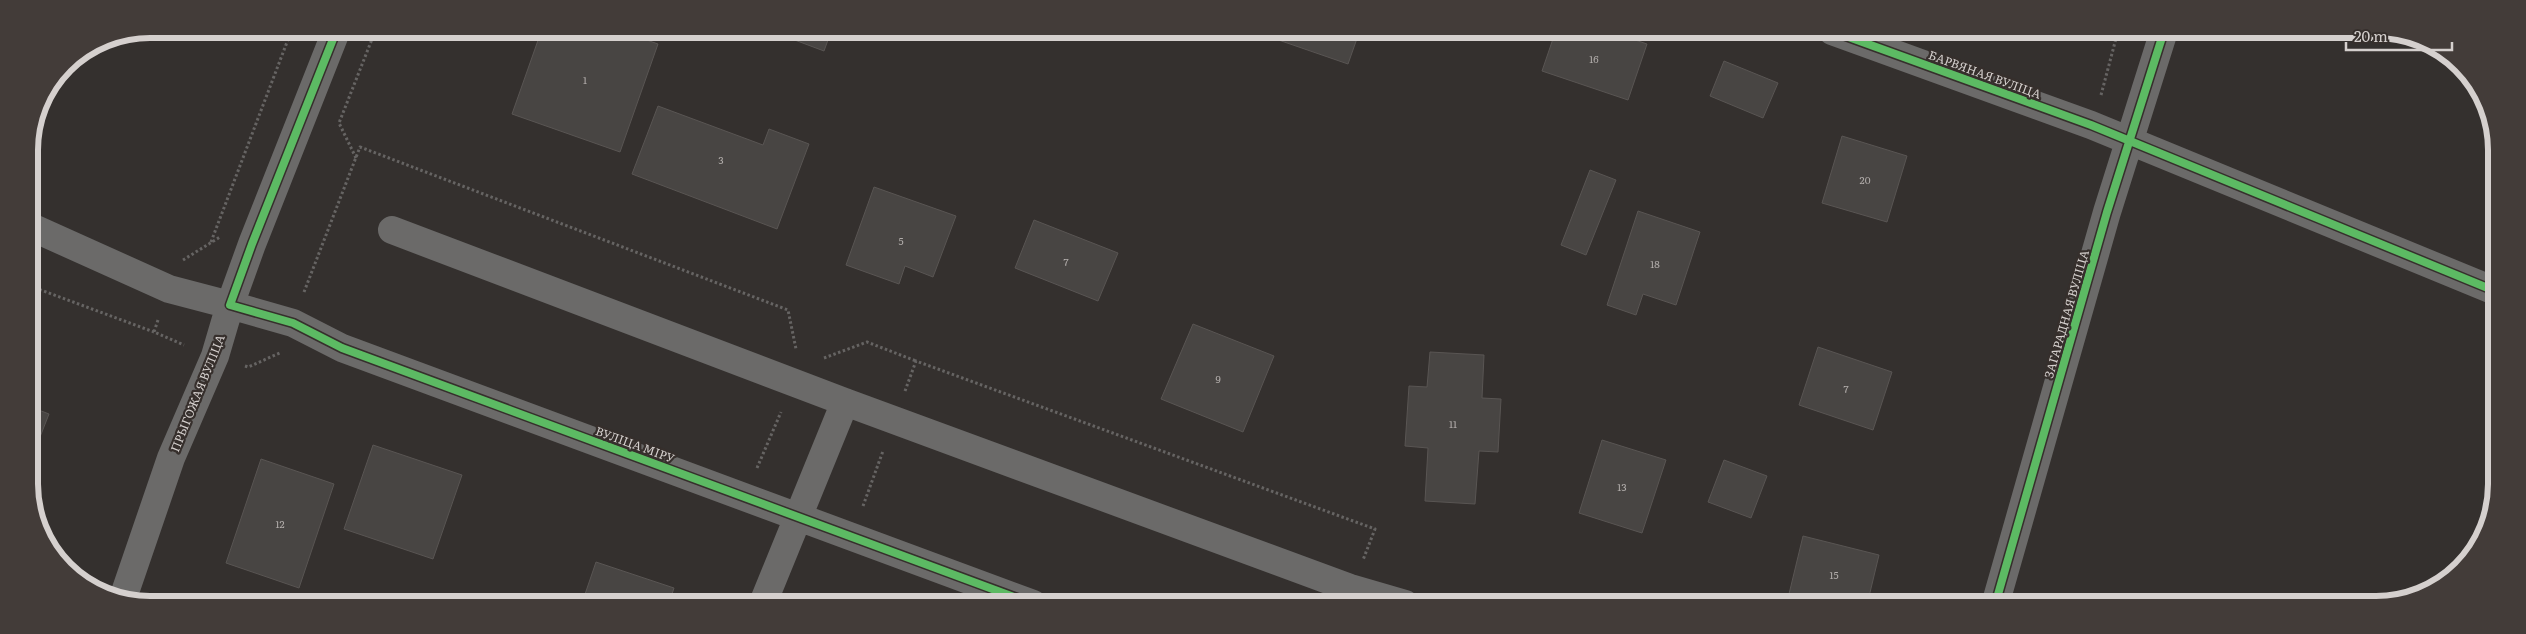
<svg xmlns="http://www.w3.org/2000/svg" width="2526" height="634" viewBox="0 0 2526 634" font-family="Literata,serif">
  <rect width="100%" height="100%" fill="#34302e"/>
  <path fill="#484543" stroke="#595553" d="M542,29H616L658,44L620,152L512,114Z
    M796,29H832L824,51L792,39Z
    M1266,30H1360L1348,64L1264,35Z
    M1556,30H1606L1647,44L1628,100L1542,71Z
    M1724,61L1778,83L1763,118L1710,96Z
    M658,106L763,145L769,129L809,144L777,229L632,174Z
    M1842,136L1907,156L1887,222L1822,203Z
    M1590,170L1616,180L1586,255L1561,245Z
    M874,187L956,216L933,277L905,266L899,284L846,265Z
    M1638,211L1700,232L1676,305L1643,294L1636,315L1607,305Z
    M1034,220L1118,253L1098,301L1015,268Z
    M1193,324L1274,356L1243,432L1161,399Z
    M1818,347L1892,372L1873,430L1799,405Z
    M1430,352L1484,355L1482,398L1501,399L1498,452L1479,451L1475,504L1425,501L1428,448L1405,446L1409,386L1427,387Z
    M31,407L49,414L31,460Z
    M1602,440L1666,460L1642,533L1579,513Z
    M373,445L462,475L433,559L344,529Z
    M261,459L334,484L299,588L226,563Z
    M1724,460L1767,476L1751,518L1708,502Z
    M1803,536L1879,555L1867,605L1833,604L1789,594Z
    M596,562L674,588L669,603H582Z"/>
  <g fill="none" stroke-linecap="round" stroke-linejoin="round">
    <path stroke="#666463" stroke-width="3" stroke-dasharray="2.5 2.5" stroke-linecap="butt" d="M2101,95L2118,31
      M356,158L339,123L376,29
      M211,242L292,29
      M183,260L220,237
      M30,286L154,332
      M304,292L360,147L788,310L796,349
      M158,320L154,332L184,345
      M824,358L867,342L916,361
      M245,366L248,367L280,353
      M905,391L916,361L1375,529L1363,560
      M757,468L781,412
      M863,506L883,451"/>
    <path stroke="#6b6a69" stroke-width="28" d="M337,29L252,244L230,305L293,323L342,348L1033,604
      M1832,31L2091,125L2495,291
      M29,226L169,289L230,305L215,356L171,458L122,601
      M392,230L845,402L1350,588L1405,604
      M763,603L845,402
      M1995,605L2107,212L2164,31"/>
    <defs>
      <path id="cycleway" d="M337,29L252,244L230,305L293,323L342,348L1033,604
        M1832,31L2091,125L2495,291
        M1995,605L2107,212L2164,31"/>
    </defs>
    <use href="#cycleway" stroke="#362f2c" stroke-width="11"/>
    <use href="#cycleway" stroke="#5cba63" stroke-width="8"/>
  </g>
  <g text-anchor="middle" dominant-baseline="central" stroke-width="4.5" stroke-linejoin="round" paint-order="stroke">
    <g font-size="10" fill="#b2adab">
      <text x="1594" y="58">16</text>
      <text x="585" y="79">1</text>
      <text x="721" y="159">3</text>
      <text x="1865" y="179">20</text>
      <text x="901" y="240">5</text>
      <text x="1066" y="261">7</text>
      <text x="1655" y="263">18</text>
      <text x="1218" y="378">9</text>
      <text x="1846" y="388">7</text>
      <text x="1453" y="423">11</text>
      <text x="1622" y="486">13</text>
      <text x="280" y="523">12</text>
      <text x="1834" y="574">15</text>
    </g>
    <g font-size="12" fill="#d5d0ce" stroke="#362f2c">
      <text transform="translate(1985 74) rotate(20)">БАРВЯНАЯ ВУЛІЦА</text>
      <text transform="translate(2066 314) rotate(-74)">ЗАГАРАДНАЯ ВУЛІЦА</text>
      <text transform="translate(197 393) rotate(-68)">ПРЫГОЖАЯ ВУЛІЦА</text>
      <text transform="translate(635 444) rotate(20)">ВУЛІЦА МІРУ</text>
    </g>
  </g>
  <path d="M0 0H2526V634H0ZM150 38H2376A112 112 0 0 1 2488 150V484A112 112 0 0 1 2376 596H150A112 112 0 0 1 38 484V150A112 112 0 0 1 150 38Z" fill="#433c39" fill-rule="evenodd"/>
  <path fill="none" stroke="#d5d0ce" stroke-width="6" d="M150 38H2376A112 112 0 0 1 2488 150V484A112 112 0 0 1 2376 596H150A112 112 0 0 1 38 484V150A112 112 0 0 1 150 38Z"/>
  <path d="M2346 42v8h106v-8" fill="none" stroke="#d5d0ce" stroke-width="2.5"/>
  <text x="2354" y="42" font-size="15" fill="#d5d0ce" stroke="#362f2c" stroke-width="4" paint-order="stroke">20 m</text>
</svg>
